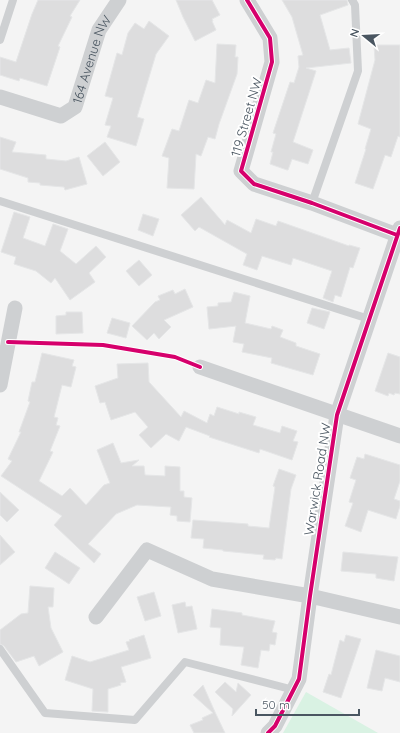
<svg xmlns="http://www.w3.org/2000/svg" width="400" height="733" viewBox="0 0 400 733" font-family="Quicksand,sans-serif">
  <rect width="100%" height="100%" fill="#f4f4f4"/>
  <path fill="#d9f2e3" d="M306,692L378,733H283Z"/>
  <path fill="#ddddde" stroke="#e5e6e7" d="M38,0H80L70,16L72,17L58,46L60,47L47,86L20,78L19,81L0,75V57L16,62L32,14Z
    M176,0H212L220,15L212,19L213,21H212L216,30L195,41L183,17Z
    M282,0H347L348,5L320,15L330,50L349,48L351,63L306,68L316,71L293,142L313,150L308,164L292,159L288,170H287L270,164L273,152H271L276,134L273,133L290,82L294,83L299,67L298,56L303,55L292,17Z
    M149,21L169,36L156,54L137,117L144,119L136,146L107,137L111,126L105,125L113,98L105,96L117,53L122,55L128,33L135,23L144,29Z
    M217,44L236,45L235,57H238L237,74L219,124L215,139L208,137L201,156L196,154L194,189L167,188L169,158L162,156L172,129L179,131L189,100L198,103L206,80L215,83Z
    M374,45H400V137L398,136L391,157L385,155L373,189L355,183L366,149H365L371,129L358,124L375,60Z
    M0,137L16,142L12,152L46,155V159L66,161L79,157L87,184L65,190L64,187L40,185V183L28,182V178L0,169Z
    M105,142L120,162L103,176L87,156Z
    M201,197L225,225L227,220L251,233L256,219L276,226L278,221L349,246V245L360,248L353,268L350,267L341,297L335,295L333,302L323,298L332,271L293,258L291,265L262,256L257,270L243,265L247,254L199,227L195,231L181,215Z
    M14,212L30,217L23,238L45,246L53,224L68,229L60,251L76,264L96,246L106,257L89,273L95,282L70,300L55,278L51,283L36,271L14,264L16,257L1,252Z
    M143,214L159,219L153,236L138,230Z
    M139,260L152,275L139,286L126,271Z
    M185,289L193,307L164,320L171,327L159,339L154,333L147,340L132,326L155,302L160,300L158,296L173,290L175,294Z
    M234,292L250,296L245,323L271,329L272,326L283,330L280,337L296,343V346L320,354L313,375L271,363L272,358L242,352L244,344L233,342L236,326L209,329L207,307L218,306V303L231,302Z
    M312,308L330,312L324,329L307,323Z
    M66,312H82L83,333L56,334V316L66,315Z
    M112,318L130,323L126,338L107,333Z
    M42,353L74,360L72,366L76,367L71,387L62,385L54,417L58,418L56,425L60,426L50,451L53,452L39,481L62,496L70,488L86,505L104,485L110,483L97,450L113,443L121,463L139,460L132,466H144L145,475L165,476V466L180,467V491H184V497L192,498L190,522L177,521V516L170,515L171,507L137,505L116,514L88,544L101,554L94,563L54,525L62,516L1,476L12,461L8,459L21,432H19L30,402L28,401L32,382H35Z
    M388,353L400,357V394L395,393L394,395L389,393L388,396L375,391Z
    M148,363L149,382L181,417L184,411L207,423L210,414L214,416L217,407L239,414V412L256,417L253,425L280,433L282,426L297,431L293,441L298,442L292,460L260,449L259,453L209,437L210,436L186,427L179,441L166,434L151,448L139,435L148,427L135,412L111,420L105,402L100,403L95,386L118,378L117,364Z
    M365,454L400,465V481L394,499L400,501V506L396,519L368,510L361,532L345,526L353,503L349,502L356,480L350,478L357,457L364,459Z
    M279,469L296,475L291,489L282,559L276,558L275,560L263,559L264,555L223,551V550L203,548L204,539L191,538L193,520L248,524V526L269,528L275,487L273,486Z
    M0,492L19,510L7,522L0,515Z
    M0,535L15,552L0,565Z
    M55,552L80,568L69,584L45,568Z
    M343,552L398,557L394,581L376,578V574L341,571Z
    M30,586L54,588L53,607H48L51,628L63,652L39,666L34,656L16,662L4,646L0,644V630L21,614L28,613Z
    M154,592L161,616L145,621L137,597Z
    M185,602L186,607L192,606L197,629L178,633L172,605Z
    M212,609L242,613V615L275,621L272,632L277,633L275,645L270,644L269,651L261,650L258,668L241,665L244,647L220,645L221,628L210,627Z
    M144,635L151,658L121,667L126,682L120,683L121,685L108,689V712L92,711L93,689L65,680L72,656L90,662L129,650L126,642L130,641L129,640Z
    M346,635L361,639L341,698L323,692L329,674L331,675L340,640L344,642Z
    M376,650L400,656V682L385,678L382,691L367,688Z
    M225,682L236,692L238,683L251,695L232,716L233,709L215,692Z
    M203,685L215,712L225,733H194L190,725L203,720L202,718L213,713L193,695Z"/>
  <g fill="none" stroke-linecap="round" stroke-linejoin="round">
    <path stroke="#ced0d2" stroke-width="8" d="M0,40L13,0
      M0,201L369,319
      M312,203L358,71L355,5L352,0
      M0,649L45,713L135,720L185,662L294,690"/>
    <g stroke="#ced0d2" stroke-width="15">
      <path d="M247,0L270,38L272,62L241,171L254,184L312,203L397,235"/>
      <path id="s1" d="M0,97L61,116L75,107L99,30L119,0"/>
      <path d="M200,367L400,436"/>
      <path d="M0,385L15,308"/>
      <path d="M96,617L147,550L212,579L310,596L400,617"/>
      <path d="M268,733L275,726L299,679L310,596L337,415L400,228"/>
    </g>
    <defs>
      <path id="cycleway" d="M247,0L270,38L272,62L241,171L254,184L312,203L397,235
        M8,342L103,345L175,357L200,367
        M268,733L275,726L299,679L310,596L337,415L400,228"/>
    </defs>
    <use href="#cycleway" stroke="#fff" stroke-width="6"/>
    <use href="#cycleway" stroke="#d6006c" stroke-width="4"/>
  </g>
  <g text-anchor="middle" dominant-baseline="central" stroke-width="4" stroke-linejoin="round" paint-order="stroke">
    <g font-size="13" fill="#4a5661" stroke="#fff">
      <text stroke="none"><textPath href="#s1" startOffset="131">164 Avenue NW</textPath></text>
      <text transform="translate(246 117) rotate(-74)">119 Street NW</text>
      <text transform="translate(317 479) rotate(-81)">Warwick Road NW</text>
    </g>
  </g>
  <g transform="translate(364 36) rotate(288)" stroke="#ffffff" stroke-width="3" paint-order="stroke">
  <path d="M0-3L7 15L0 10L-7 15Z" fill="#4a5661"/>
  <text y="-6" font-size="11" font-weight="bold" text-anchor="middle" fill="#4a5661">N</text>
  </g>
  <path d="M256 709v6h103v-6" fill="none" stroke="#4a5661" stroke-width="2"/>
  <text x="262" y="709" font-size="12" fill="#4a5661" stroke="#ffffff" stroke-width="3" paint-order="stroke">50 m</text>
</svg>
